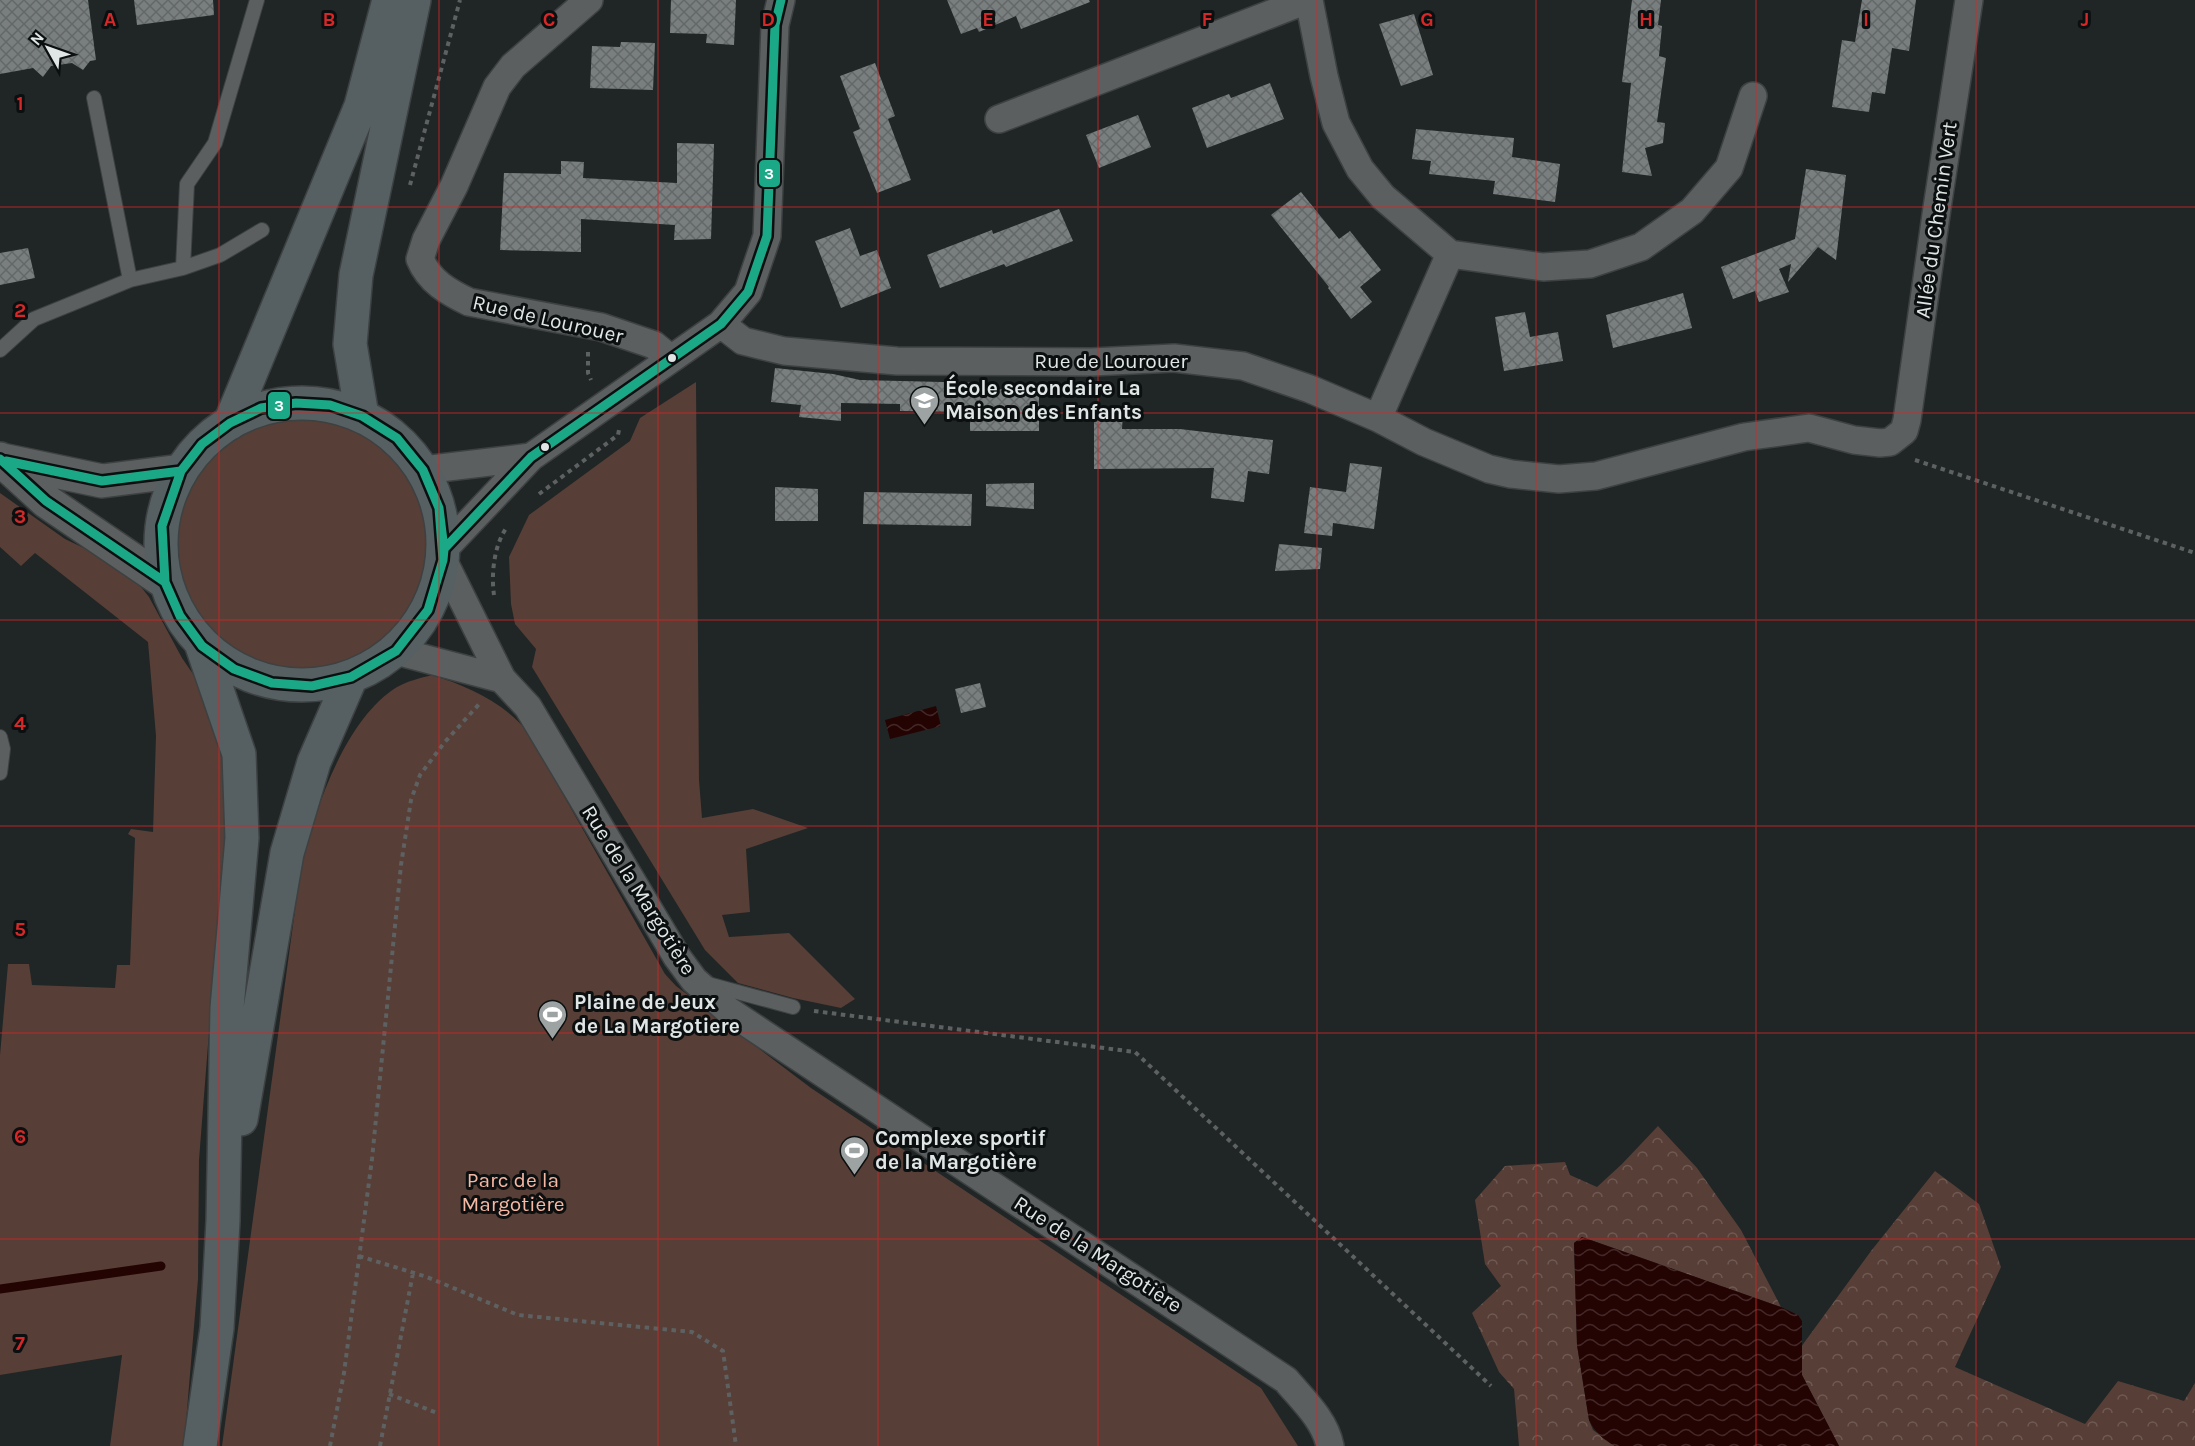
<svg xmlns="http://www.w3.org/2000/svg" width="2195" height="1446" viewBox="0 0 2195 1446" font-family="Karla,sans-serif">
  <defs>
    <pattern id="forest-crowns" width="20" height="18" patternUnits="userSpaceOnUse" patternTransform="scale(1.5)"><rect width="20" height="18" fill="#573e36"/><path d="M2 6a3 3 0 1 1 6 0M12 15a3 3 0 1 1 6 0" fill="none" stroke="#6f5a53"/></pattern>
    <pattern id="water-waves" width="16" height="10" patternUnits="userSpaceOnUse" patternTransform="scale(1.5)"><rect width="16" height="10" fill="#240303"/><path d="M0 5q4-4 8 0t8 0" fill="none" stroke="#442828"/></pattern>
    <pattern id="building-cross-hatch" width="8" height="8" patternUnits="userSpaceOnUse" patternTransform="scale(1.5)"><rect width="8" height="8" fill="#797e7f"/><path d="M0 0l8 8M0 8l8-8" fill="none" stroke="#636768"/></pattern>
  </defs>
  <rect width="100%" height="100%" fill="#202526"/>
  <path fill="#573e36" d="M696,382L699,780L702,818L753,809L808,828L746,849L750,912L722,915L729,937L789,933L855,999L841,1008L793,998L738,983L705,950L532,667L536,649L515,624L511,604L509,557L529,515L630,441L640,418Z
    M161 544a141 141 0 1 1 282 0a141 141 0 1 1-282 0Z
    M0,493L65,539L111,561L134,578L149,597L182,658L213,703L227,743L230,849L210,1019L199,1160L198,1279L184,1446H110L122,1355L0,1375V1055L8,964H29L32,985L115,988L117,965H130L135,838L128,834L131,829L153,832L156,736L148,642L35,553L21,566L0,547Z
    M432,675C467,686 503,702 527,731L665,974L676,986L811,1088L1261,1388L1298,1446H222L301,866C315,809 345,719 397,687C408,681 420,678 432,675Z"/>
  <path fill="url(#forest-crowns)" d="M1658,1126L1697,1168L1741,1230L1781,1307L1582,1237L1574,1243L1577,1345L1589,1420L1593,1430L1615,1446H1519L1514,1389L1499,1372L1472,1313L1501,1286L1485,1264L1475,1200L1505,1166L1565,1162L1570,1175L1597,1187L1622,1164Z
    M1935,1171L1979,1204L2001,1267L1955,1367L2085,1424L2118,1381L2184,1401L2195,1383V1446H1839L1802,1375L1801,1347L1871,1251Z"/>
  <path fill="url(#water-waves)" d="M936,706L941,726L890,739L885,720Z
    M1582,1237L1781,1307L1798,1315L1802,1321V1375L1839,1446H1615C1603,1439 1595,1433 1589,1420L1577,1345L1574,1243Z"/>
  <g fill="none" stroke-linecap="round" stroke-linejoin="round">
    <path stroke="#240303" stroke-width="9" d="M0,1289L161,1266"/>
  </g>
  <path fill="url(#building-cross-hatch)" d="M0,0H88L96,60L90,61L83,70L72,63L51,66L43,77L33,68L0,74Z
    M134,0H213L214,15L137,25Z
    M671,0H736L734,45L706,43L707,34L670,33Z
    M947,0H1089L1090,2L1021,29L1016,16L979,32L977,28L961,34Z
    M1632,0H1661L1658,25L1662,26L1659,56L1666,58L1657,122L1665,123L1663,143L1645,148L1652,176L1622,172L1631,83L1622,82Z
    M1862,0H1916L1909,51L1892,48L1885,94L1872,92L1869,112L1832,107L1842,40L1855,42Z
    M1414,14L1433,75L1401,86L1379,24Z
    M621,42L655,43L653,90L590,88L592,46L620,47Z
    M875,63L895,116L888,119L911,180L877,193L853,132L860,129L840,76Z
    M1270,83L1284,119L1207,148L1192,108L1229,94L1231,98Z
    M1138,115L1151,147L1099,168L1086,135Z
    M1416,129L1514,138L1512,157L1560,164L1555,202L1493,194L1495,181L1429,174L1431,161L1412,159Z
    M677,143L714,144L711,239L674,240L675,225L581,219V252L500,250L504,173L561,174V161L584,162L583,178L677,183Z
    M1806,169L1846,175L1836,260L1818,247L1788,282L1791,264L1779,269L1789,292L1759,302L1755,291L1733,299L1721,267L1795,239Z
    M1301,192L1339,239L1350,231L1381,270L1360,287L1372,302L1351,319L1328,288L1329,287L1271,215Z
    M1059,209L1073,241L1006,267L1004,264L940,288L927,255L992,230L993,234Z
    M850,228L860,256L877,250L891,288L841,308L815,241Z
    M28,248L35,278L0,285V253Z
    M1683,293L1692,328L1613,348L1606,315Z
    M1525,312L1530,337L1558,332L1563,361L1504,371L1495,317Z
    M775,368L833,374L860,380L984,383V389L1039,390V431H970V412L900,411V404L841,403V421L799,417L801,405L771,402Z
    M1094,413L1123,414L1122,429H1180L1273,440L1269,474L1248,471L1244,502L1211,498L1214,468L1094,469Z
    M1350,463L1382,467L1374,529L1333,523L1332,536L1304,533L1310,487L1346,492Z
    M1034,483V509L986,506V484Z
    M775,487L818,489V521H775Z
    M864,492L972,494L971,526L863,524Z
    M1279,544L1322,548L1320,569L1275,571Z
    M980,683L986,707L961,713L955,689Z"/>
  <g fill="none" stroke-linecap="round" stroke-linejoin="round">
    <defs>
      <path id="service" d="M94,98L130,280
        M183,268L187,184L215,143L257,0
        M0,350L34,319L130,280L183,268L220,255L262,230
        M0,737L3,749L0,773
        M708,984L793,1007"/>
      <path id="minor" d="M589,0L513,66L497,87L454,186L426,240L420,259C429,281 448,292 469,302L601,327L654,345L671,359
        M1309,0L1324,76L1336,123L1360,169L1383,197L1450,254L1543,267L1590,264L1641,247L1692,211L1729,168L1753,96
        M999,119L1307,0
        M721,324L743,341L784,351L897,361L1092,362L1174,358L1243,366L1310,389L1378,418L1424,442L1489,469L1511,474L1559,479L1596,476L1744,437L1809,428L1854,440L1880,443L1890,442L1904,431L1907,420L1937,208L1969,0
        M1378,418L1450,254
        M423,470L531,457
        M444,549L531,457L721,324L748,292L767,236L775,25L781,0
        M443,560L502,679L528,707L677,957L694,980L729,1011L1286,1380C1302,1399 1325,1420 1330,1446
        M396,651L502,679"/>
      <path id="tertiary" d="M0,459L46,501L165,582
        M2,460L102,481L181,471"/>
      <path id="primary" d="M161 544a141 141 0 1 1 282 0a141 141 0 1 1-282 0Z
        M362,416L350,344L356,275L414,0
        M230,423L361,106L389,0
        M241,1119L287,853L314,762L351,677
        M200,1446L217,1328L223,1221L227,1008L242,838L239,754L202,646"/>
    </defs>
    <use href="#service" stroke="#3d4142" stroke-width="16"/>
    <use href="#minor" stroke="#3d4142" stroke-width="30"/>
    <use href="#tertiary" stroke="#3d4142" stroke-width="36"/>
    <use href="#primary" stroke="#3d4142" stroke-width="36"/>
    <path stroke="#5e6162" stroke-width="4" stroke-dasharray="4.5 4.5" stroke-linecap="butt" d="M410,185L460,0
      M588,352V373L591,380
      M1915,460L2195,553
      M539,494L618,435L619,430
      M494,595C491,574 494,545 507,527
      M814,1011L1135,1052L1491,1386
      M359,1256L427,1277L518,1315L692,1332L723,1351L736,1446
      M389,1394L437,1413
      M330,1446L344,1373L372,1159L401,865L411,800L420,775L444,743L481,702
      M380,1446L413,1273"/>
    <use href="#service" stroke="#5c5f60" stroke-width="14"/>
    <use href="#minor" stroke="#5c5f60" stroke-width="27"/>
    <use href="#tertiary" stroke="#5c5f60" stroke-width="33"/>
    <use href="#primary" stroke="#566062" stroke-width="33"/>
    <defs>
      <path id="bus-1" d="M0,459L46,501L165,582
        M6,461L102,481L181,471
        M439,508L444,549L443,560
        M439,508L443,560
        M439,508L423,470L397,438L362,416L330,405L296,403L261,408L230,423L202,444L181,471L162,526L165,582L180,616L202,646L234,669L272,683L312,686L351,677L396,651L428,610L443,560
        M444,549L531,457L721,324L748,292L767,236L775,25L781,0"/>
    </defs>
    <use href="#bus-1" stroke="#0b0f0f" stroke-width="14"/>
    <use href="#bus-1" stroke="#1aa887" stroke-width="9"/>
  </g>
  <path fill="none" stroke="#d62828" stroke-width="1.5" stroke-opacity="0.55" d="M219,0V1446M439,0V1446M658,0V1446M878,0V1446M1098,0V1446M1317,0V1446M1536,0V1446M1756,0V1446M1976,0V1446M0,207H2195M0,413H2195M0,620H2195M0,826H2195M0,1033H2195M0,1239H2195"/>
  <defs>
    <symbol id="school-pin" viewBox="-11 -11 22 30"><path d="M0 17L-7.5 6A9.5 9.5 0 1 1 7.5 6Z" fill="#9da2a3" stroke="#0b0f0f"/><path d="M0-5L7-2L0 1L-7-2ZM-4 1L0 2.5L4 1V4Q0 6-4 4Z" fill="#fff"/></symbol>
    <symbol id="stadium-pin" viewBox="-11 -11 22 30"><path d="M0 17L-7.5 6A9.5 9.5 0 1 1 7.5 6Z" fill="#9da2a3" stroke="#0b0f0f"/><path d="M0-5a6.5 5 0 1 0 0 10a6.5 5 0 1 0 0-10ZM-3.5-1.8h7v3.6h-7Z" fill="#fff"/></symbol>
  </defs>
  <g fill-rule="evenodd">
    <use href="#school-pin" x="908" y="384" width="33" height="45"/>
    <use href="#stadium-pin" x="536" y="998" width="33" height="45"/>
    <use href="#stadium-pin" x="838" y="1134" width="33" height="45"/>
  </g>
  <g fill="#e0e6e6" stroke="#0b0f0f" stroke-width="2">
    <circle cx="672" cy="358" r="5"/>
    <circle cx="545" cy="447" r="5"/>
  </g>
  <g text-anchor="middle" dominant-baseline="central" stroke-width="6" stroke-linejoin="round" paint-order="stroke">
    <g font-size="21" fill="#e0e6e6" stroke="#0b0f0f">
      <text transform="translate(1936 220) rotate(-82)">Allée du Chemin Vert</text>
      <text transform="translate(548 319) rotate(13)">Rue de Lourouer</text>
      <text x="1111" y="361">Rue de Lourouer</text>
      <text transform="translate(639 890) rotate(58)">Rue de la Margotière</text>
      <text transform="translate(1098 1254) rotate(33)">Rue de la Margotière</text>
    </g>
    <g font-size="21" font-weight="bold" fill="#e0e6e6" stroke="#0b0f0f" text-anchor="start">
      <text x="945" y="388">École secondaire La<tspan x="945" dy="24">Maison des Enfants</tspan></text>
      <text x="574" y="1002">Plaine de Jeux<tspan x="574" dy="24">de La Margotiere</tspan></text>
      <text x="875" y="1138">Complexe sportif<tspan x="875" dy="24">de la Margotière</tspan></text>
    </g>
    <g font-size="21" fill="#f6b7a3" stroke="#0b0f0f">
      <text x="513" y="1180">Parc de la<tspan x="513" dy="24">Margotière</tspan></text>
    </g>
  </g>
  <g font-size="20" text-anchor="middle" font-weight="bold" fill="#d62828" stroke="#0b0f0f" stroke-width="6" stroke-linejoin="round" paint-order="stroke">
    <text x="110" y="26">A</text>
    <text x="329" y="26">B</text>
    <text x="549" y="26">C</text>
    <text x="768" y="26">D</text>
    <text x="988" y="26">E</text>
    <text x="1207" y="26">F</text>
    <text x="1427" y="26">G</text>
    <text x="1646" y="26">H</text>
    <text x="1866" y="26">I</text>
    <text x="2085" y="26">J</text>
    <text x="20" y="110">1</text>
    <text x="20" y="317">2</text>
    <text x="20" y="523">3</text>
    <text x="20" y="730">4</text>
    <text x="20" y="936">5</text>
    <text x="20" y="1143">6</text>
    <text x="20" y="1350">7</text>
  </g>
  <g stroke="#0b0f0f" stroke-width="2">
    <rect x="758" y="159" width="23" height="29" rx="6" fill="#1aa887"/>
    <rect x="267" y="391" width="24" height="29" rx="6" fill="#1aa887"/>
  </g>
  <g font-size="16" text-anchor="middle" font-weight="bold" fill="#fff">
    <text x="769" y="179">3</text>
    <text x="279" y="411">3</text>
  </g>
  <g transform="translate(48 48) rotate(310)" stroke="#0b0f0f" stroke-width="4.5" paint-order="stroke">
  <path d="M0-4.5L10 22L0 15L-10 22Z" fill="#e0e6e6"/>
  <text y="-9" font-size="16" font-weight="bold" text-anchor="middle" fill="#e0e6e6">N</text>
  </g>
</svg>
